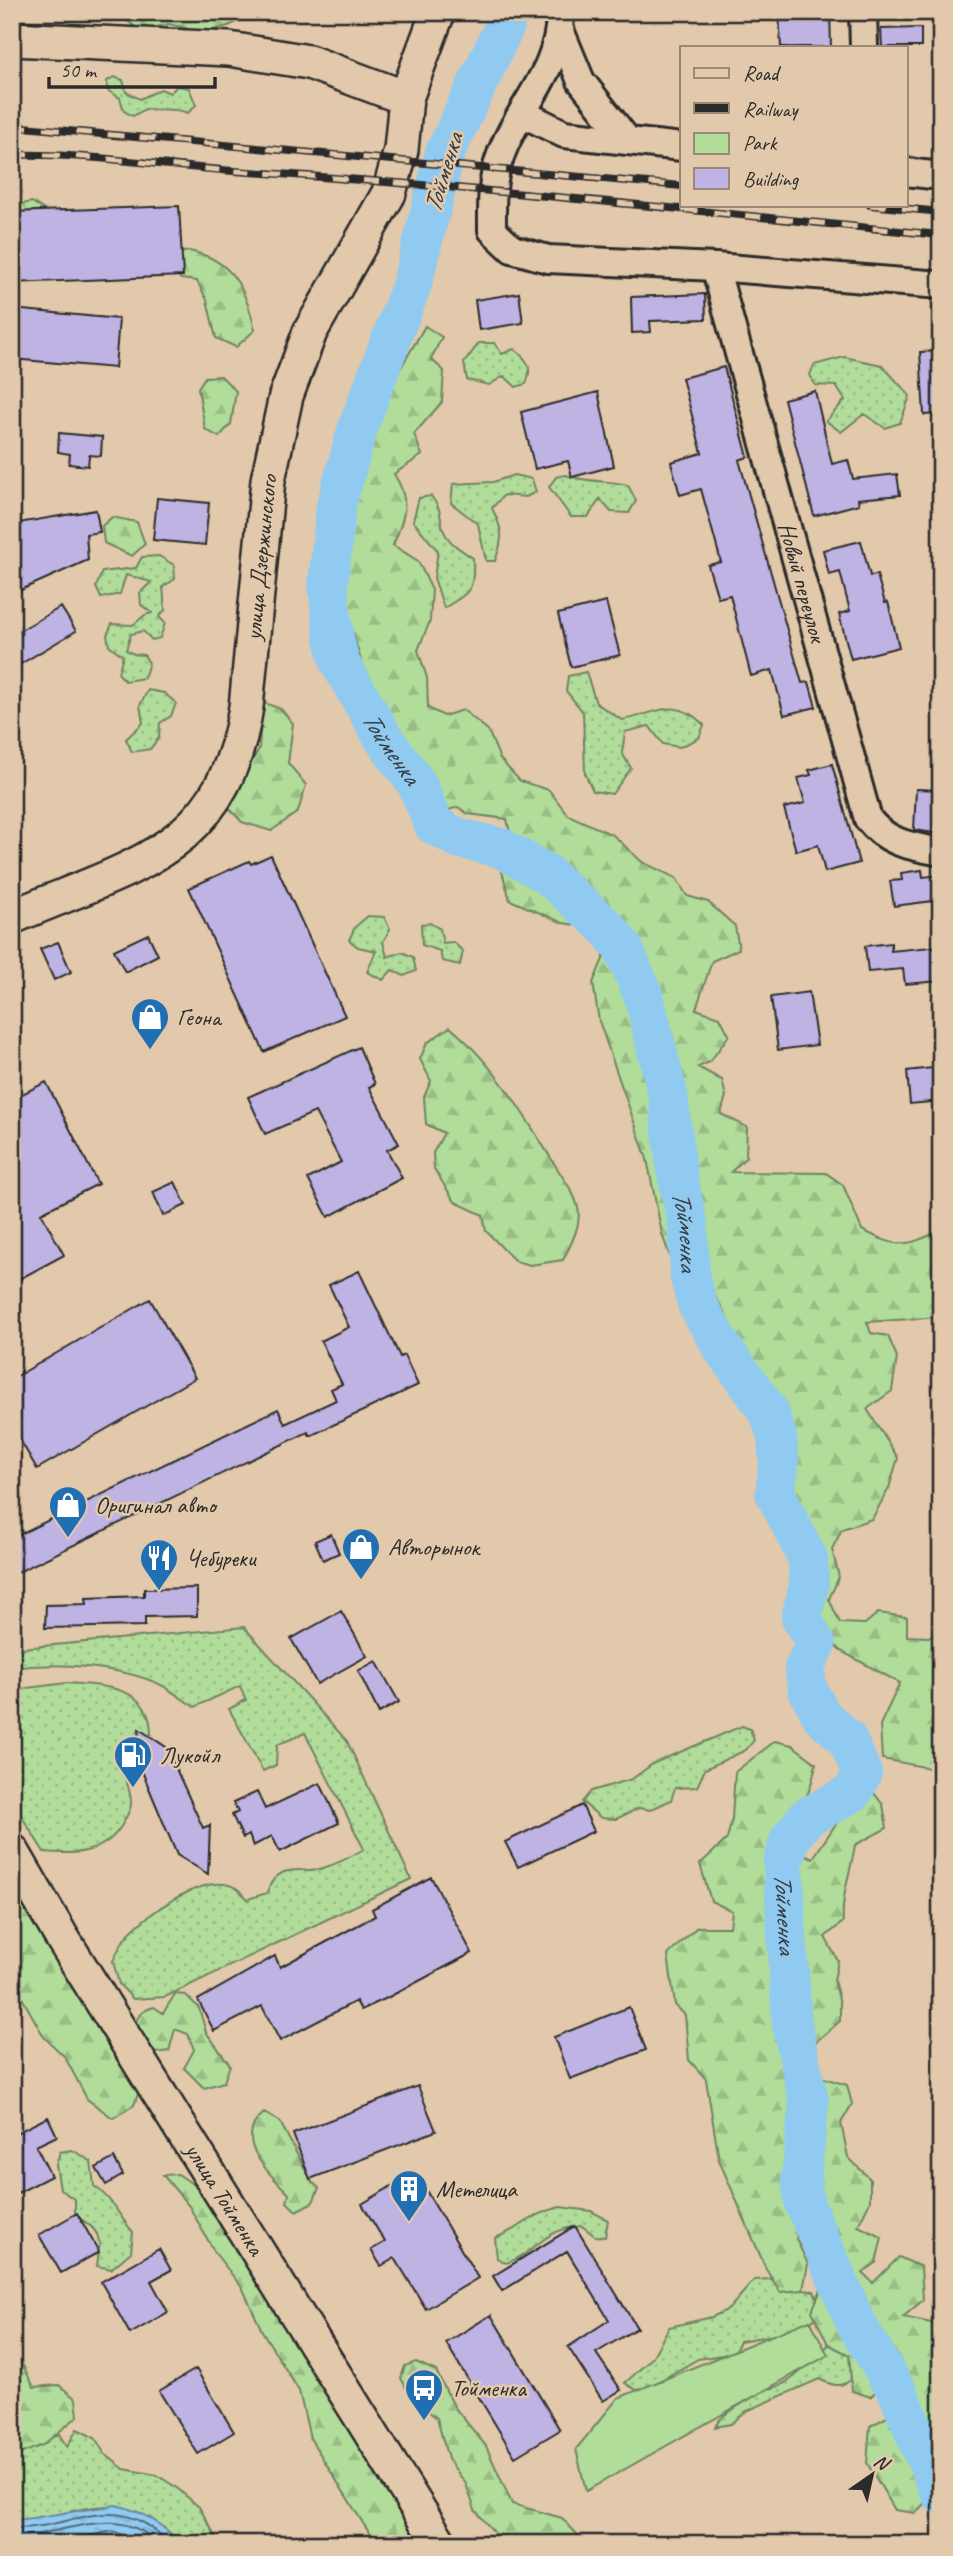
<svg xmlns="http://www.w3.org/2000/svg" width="953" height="2556" viewBox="0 0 953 2556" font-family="Caveat,sans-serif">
  <defs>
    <pattern id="grass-dots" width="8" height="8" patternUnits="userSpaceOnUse" patternTransform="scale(1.75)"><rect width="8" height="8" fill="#b1dc9a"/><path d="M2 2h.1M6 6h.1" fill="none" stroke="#98bd85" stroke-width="1.8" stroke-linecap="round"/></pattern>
    <pattern id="forest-firs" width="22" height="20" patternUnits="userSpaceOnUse" patternTransform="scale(1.75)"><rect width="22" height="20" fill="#b1dc9a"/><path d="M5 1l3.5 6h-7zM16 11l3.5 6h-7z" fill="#98bd85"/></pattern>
    <pattern id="water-ripples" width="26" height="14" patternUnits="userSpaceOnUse" patternTransform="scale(1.75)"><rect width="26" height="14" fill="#90caf0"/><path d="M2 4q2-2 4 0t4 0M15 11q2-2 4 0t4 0" fill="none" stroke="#7caece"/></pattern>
  </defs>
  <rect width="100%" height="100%" fill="#e3c9ab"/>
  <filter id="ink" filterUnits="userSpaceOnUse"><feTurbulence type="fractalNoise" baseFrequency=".0143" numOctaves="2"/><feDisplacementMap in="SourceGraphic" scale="14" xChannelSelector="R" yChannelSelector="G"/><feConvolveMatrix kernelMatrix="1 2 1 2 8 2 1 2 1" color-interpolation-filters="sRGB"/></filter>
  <g filter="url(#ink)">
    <path fill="url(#grass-dots)" stroke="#6e8462" stroke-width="2" d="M114,77L123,80L126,92L140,99L161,89L170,93L177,86L189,88L196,105L188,113C172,107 161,111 145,109L133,116L124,111L120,98L107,90V81Z
      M32,202L44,210L12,213V206Z
      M479,343H494L502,354L514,349C528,360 533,367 526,384L516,387L504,376L489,385L467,380L464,363Z
      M844,357L882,365L910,396L900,423L885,428L864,414L841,432L826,421L845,400L836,386L815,385L810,375L814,365Z
      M514,475L532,479L536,492L526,497L504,495L492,508C503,530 504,538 495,561H486L478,524L451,503L453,484L493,482Z
      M566,475C588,483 607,480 628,485L636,501L629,513L611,512L600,499L588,517H571L549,487L556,477Z
      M431,496C444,513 438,513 443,529C448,543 461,550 473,558C474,591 472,591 444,608L434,578L438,551L413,521L419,498Z
      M159,556L174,565L175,579L163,587L165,610L159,617L165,623L160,638L152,640L143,631L131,634L126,650L134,654L144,655L149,663L144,678L125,681L118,673L123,656L109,645L107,635L112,624L133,625L145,615L152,613L141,605L140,593L151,582L126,575L120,594L101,598L96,587L102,572L136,568L142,557Z
      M586,672L596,703L622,720C658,714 674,695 704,725L699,738L680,747L663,744L649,726L625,732L622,753L631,768L612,794L593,791L585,773L583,712L566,691L568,676Z
      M148,690L164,693L176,703L171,716L160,723L159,738L150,749L132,752L126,739L143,723L140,705Z
      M368,916L384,917L390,929L383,942L387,957L402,952L413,957L416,971L404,976L392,970L383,980L367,972L376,951L358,947L349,940L355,927Z
      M430,923L440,929L443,943L453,942L463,951L460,965L442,961L440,951L422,945L421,924Z
      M244,1627L347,1741L411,1879L165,1997L133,1999L119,1984L113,1961C117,1953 121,1943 126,1937C145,1915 206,1870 236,1888C240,1890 244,1896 248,1899L267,1893C279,1859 301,1875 323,1868C337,1864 352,1856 364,1849L305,1733L277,1745L276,1765L263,1771L229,1709L246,1700L240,1686L195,1707C184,1701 174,1692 163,1686C124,1666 55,1662 12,1668V1649Z
      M67,1683C105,1686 151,1686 151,1734L120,1761C123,1774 132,1792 131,1804C131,1810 125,1819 122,1825C104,1854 75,1855 44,1852L12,1801V1690Z
      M742,1726L750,1729L754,1740L746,1750L705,1769L697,1787L675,1788L671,1800L650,1810L639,1808L616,1819L601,1818L582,1802L591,1791L632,1779L654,1763Z
      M72,2150L91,2161L94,2186C111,2197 119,2216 133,2232L131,2252L111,2269L97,2266C101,2238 102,2230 75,2216V2200L60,2189L56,2165L60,2152Z
      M560,2207L591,2211L608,2220L605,2237L595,2236L582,2226C541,2229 539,2252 506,2263L497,2258L495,2238C520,2229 532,2214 560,2207Z
      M771,2279L787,2289L814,2291L818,2300L817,2317L799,2331L740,2341L734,2353L698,2359L640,2392L625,2383L652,2358L669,2327L712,2317L729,2309L754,2280Z
      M831,2343L849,2352L852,2379C840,2389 831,2385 819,2379L747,2411L731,2424L715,2427C724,2409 748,2404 762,2389C789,2391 811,2359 831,2343Z
      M77,2429L95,2438L105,2454L124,2469L157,2475L177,2488L199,2507L220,2544H178C171,2532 161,2525 150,2518C101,2490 63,2521 12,2521V2457L59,2434L67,2447Z"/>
    <path fill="url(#forest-firs)" stroke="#6e8462" stroke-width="2" d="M135,12H251L231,25L204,33L169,24L140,31L128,21Z
      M189,251C233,259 246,290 255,330L236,347L216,338L207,300L197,281L181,279L170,267L174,254Z
      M425,326L442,337L431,359L444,371L442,402L414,434L422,455L394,474C411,500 405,518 393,545L418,561L432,590L430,621L418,650L427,678L428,708L444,716L463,710L488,730L500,759L520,781L549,790L568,815L613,835L642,862L676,878L687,896L708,902L735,926L739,949L712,961L696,1009L720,1017L729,1035L710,1062L698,1067L722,1080L726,1096L721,1114L747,1127L746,1157L731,1172L826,1173L843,1185L862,1230C898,1248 904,1248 941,1230V1317L867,1322L871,1333L888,1336L897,1357L892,1391L867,1409L898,1458L889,1488L872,1519L842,1529L832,1549L839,1577L829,1599L840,1623L865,1624L878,1613L907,1617V1636L929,1637L941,1628V1756L934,1769L882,1759L880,1725L900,1683L839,1650L813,1619L809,1585L799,1553L809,1532L792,1509L783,1477L790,1443L721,1306L699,1272L673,1265L662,1234L647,1159L599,1021L593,983L608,947L605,936L595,928L563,923L510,900L497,854L511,838L507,819L468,814L458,807L446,811L426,799L416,776L379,731L368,705L367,682L340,588L341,514L366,428Z
      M221,376L236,391L231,424L219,437L205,429L198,388L205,377Z
      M112,517L137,522L145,544L132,556L104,543L102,526Z
      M262,702L281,709L293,724L288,763L306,785L298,812L271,831L242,822L227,806L259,749Z
      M450,1027C494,1064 526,1117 555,1165C563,1178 575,1193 578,1208C582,1225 570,1246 563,1260L530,1265L515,1261L486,1231L483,1215L455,1202L434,1169L433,1153L444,1133L426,1124L424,1097L431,1081L420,1059L427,1043Z
      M775,1741L792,1745L816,1763C814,1774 812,1785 807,1795C796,1821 775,1843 813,1858L850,1803L871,1789L883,1805L887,1828L855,1845C851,1872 841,1894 843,1922L825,1937L838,1961L834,1980L840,2003V2021L812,2045L794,2025L792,1994L785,1986L782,1993L792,2086L818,2076L847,2085L852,2104L841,2123L848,2157L870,2179V2201L858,2226L882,2237L876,2263L863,2273L873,2283L899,2257L921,2267L923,2300L903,2317L931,2323L941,2334V2457L914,2401L891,2372L890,2346L880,2342L885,2380L871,2397L852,2391L849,2355L828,2344L812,2311L827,2275L819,2221L800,2222L796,2239L808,2264L803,2290L780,2292L766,2269L719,2160L706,2079L689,2060L685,2015L675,2005L668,1955L697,1927H730L732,1911L711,1901L700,1864L727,1839L732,1819L735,1772Z
      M12,1871L143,2080L134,2105L113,2118L87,2099L65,2057L44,2037L12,1980Z
      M175,1994L186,1995L199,2008L206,2032L230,2065L224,2082L204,2088L184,2068L194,2050L188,2034L175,2029L169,2051L149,2054L133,2037C136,2020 136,2012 154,2007L163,2013Z
      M264,2113L280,2122L312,2182L319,2188L313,2202L296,2211L287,2202L289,2194C268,2172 231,2139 264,2113Z
      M178,2174L200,2189L348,2420L379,2481L423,2544H376L310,2438L299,2391L262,2331L243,2289L215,2253L189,2206L163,2175Z
      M12,2357L21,2362L34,2387L59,2385L76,2399L78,2416L43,2445L12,2457Z
      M416,2362L436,2371L455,2408L486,2446L512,2504L562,2518L586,2544H504L475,2510L466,2484L448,2459L437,2418L412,2399L401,2378L405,2366Z
      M889,2416L904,2419L921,2456L929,2499L915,2513L895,2510L867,2463L870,2426Z"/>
    <path fill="#b1dc9a" stroke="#6e8462" stroke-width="2" d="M810,2320L828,2355L586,2491L576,2449L618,2398Z"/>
    <path fill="url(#water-ripples)" stroke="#688aa1" stroke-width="2" d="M116,2505C140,2511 164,2522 178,2544H12V2521Z"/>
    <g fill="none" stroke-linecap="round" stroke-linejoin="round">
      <path stroke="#536b7a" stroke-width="2" d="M12,2528C75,2530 116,2486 170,2544
        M12,2536C62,2538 116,2500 158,2544
        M48,2544L113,2531L141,2544"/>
      <path stroke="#90caf0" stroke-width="40" id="s1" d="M507,12L505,25L445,153L412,284L358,427L336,506L328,586L334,638L340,663L384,739L417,784L434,825L458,838L501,848L547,874L607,928L623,948L644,997L668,1095L677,1174L688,1225L690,1278L697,1304L723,1349L769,1412L777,1437L779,1463L775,1493L808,1559L809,1585L801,1618L816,1644L804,1668L808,1690L822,1716L847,1739L862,1773L853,1792L806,1818L790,1839L783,1864L792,2025L809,2102L801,2179L805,2205L857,2325L898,2393L941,2494"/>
    </g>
    <path fill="#bfb3e4" stroke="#2b2b2b" stroke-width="2" d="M779,12H830L831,47H781Z
      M921,28V47H882L881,29Z
      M179,206L183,276L12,283V212Z
      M519,293L523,323L479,330L475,300Z
      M705,294L706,319L650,321L651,332L632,333L631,297Z
      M12,309L119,319L115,368L12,359Z
      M941,351V414L924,415L920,352Z
      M724,367L748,457L739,460L802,683L809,682L816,707L784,715L772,670L751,676L730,595L718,598L708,565L721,562L701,489L680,495L671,462L702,453L682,378Z
      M815,391L832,464L848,460L853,479L897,474L900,495L858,499L859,504L814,516L784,399Z
      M598,392L614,466L572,477L568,461L535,469L521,412Z
      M59,433L102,437L101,456L89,455L88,466L69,464L70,454L58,452Z
      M157,498L209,503L205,545L153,540Z
      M96,510L100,532L86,534L88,560L12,594V524Z
      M861,541L870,576L877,575L885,603L888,602L899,647L851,659L839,614L850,611L840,572L829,575L823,550Z
      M606,602L620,655L571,667L558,614Z
      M61,607L76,631L12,669V635Z
      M832,764L859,863L825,872L818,845L796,851L784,808L805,803L798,778L811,775L809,770Z
      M916,789L941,790V834L914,830Z
      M271,855L345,1016L264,1052L189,888L249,861L251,864Z
      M922,870L923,877L941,875V900L894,906L890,881L902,880L901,873Z
      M148,934L158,955L125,972L114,950Z
      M58,942L71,972L54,980L40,949Z
      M891,943V951L941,946V981L905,984L903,969L868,972L865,946Z
      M809,992L817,1045L778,1050L771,997Z
      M359,1047L375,1084L369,1087L399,1144L387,1150L402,1178L328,1217L308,1179L341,1162L315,1112L265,1134L248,1097Z
      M941,1067V1101L910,1104L907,1071Z
      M46,1082L98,1184L41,1213L64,1255L12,1283V1099Z
      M175,1182L186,1205L163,1216L153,1192Z
      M359,1271L400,1357L404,1355L418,1385L310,1436L308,1432L12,1575V1538L278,1409L285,1424L336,1400L331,1389L342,1384L321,1341L349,1327L329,1285Z
      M150,1299L195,1378L37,1469L12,1426V1379Z
      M331,1534L339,1553L323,1560L315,1541Z
      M197,1588V1616L145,1617V1626L45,1628L46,1605L87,1604L86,1598L144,1596V1589Z
      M341,1611L367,1656L317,1684L291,1639Z
      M376,1661L399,1702L379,1713L358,1671Z
      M139,1729L166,1747L203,1828L210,1825L208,1874L177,1855L136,1757Z
      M320,1783L339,1823L280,1852L272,1836L253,1846L249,1835L243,1838L232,1815L238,1812L233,1803L257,1792L265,1809Z
      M582,1805L594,1831L518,1867L505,1842Z
      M431,1877L472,1953L387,1998L361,2010L356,2001L280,2041L262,2006L214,2031L198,2000L275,1956L280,1967L375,1916L372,1909Z
      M629,2007L646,2050L570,2079L554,2037Z
      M418,2086L436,2131L310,2179L293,2134Z
      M48,2117L57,2136L36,2146L51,2176L18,2193L12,2181V2135Z
      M114,2158L123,2175L106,2185L96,2168Z
      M415,2172L478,2278L426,2309L395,2258L381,2266L371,2250L385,2242L362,2204Z
      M77,2213L99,2252L61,2273L39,2235Z
      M575,2226L637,2328L596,2353L621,2390L603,2401L568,2347L609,2320L567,2251L502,2291L493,2276Z
      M159,2249L171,2270L151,2281L168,2312L130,2334L101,2282Z
      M491,2315L560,2430L515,2457L446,2343Z
      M196,2369L234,2432L198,2454L159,2391Z"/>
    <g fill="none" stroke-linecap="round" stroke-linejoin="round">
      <defs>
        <g id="minor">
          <path d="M560,12C561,71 516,108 499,160C491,183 492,207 492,230L512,249L548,259L715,267L941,285"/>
          <path d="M863,12L864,47"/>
          <path d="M560,30L581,81L628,141L682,147"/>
          <path d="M524,114L564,134L628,141"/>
          <path d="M906,172L941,176"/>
          <path id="s2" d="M715,267L868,819C888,844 911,846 941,852"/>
        </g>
        <g id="tertiary">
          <path d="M12,39L229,49L309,62L406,98"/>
          <path id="s3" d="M12,917C130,866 224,853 246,707L268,480L286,396L310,332L389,193L401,150L406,98L438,12"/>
          <path id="s4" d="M12,1851L61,1936L440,2544"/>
        </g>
      </defs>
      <use href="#minor" stroke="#2b2b2b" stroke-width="32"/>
      <use href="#tertiary" stroke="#2b2b2b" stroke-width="38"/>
      <use href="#minor" stroke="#e3c9ab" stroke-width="26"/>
      <use href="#tertiary" stroke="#e3c9ab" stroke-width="33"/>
      <defs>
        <path id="rail" d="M12,126L682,186
          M12,155C86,153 160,166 234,171C470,186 705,212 941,235
          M870,205L941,212"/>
      </defs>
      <use href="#rail" stroke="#2b2b2b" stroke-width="8"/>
      <use href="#rail" stroke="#e3c9ab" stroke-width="5" stroke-dasharray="16" stroke-linecap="butt"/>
    </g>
  </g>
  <defs>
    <symbol id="shop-pin" viewBox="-11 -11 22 30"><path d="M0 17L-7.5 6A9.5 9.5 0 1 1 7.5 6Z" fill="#1f6fb2" stroke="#e3c9ab"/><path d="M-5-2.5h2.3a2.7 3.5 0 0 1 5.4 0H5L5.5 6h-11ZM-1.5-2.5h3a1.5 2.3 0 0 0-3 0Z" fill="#fff"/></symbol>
    <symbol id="restaurant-pin" viewBox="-11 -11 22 30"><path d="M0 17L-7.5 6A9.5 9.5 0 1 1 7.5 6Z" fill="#1f6fb2" stroke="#e3c9ab"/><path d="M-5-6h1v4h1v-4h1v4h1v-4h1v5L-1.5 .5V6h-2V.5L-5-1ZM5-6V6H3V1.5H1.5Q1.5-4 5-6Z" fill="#fff"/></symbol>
    <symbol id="fuel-pin" viewBox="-11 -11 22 30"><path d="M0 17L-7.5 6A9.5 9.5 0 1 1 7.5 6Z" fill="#1f6fb2" stroke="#e3c9ab"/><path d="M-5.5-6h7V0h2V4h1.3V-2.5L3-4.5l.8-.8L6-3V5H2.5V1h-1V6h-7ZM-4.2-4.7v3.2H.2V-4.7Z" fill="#fff"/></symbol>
    <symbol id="building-pin" viewBox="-11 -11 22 30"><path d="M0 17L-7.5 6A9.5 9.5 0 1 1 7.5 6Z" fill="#1f6fb2" stroke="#e3c9ab"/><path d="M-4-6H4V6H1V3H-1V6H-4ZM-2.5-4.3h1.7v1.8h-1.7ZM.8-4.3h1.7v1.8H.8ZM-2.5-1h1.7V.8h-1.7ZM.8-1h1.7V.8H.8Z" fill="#fff"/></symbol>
    <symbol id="bus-pin" viewBox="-11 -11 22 30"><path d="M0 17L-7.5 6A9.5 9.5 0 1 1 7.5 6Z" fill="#1f6fb2" stroke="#e3c9ab"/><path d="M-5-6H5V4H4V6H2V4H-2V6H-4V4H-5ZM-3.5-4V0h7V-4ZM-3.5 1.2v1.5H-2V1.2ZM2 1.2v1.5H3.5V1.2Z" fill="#fff"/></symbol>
  </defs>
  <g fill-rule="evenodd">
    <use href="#shop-pin" x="128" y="995" width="44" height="60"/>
    <use href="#shop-pin" x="46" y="1483" width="44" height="60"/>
    <use href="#shop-pin" x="339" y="1525" width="44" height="60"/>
    <use href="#restaurant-pin" x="137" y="1536" width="44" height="60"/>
    <use href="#fuel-pin" x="111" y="1733" width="44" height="60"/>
    <use href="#building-pin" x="387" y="2167" width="44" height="60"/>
    <use href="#bus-pin" x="402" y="2366" width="44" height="60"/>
  </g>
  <g text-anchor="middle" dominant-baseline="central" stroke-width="5" stroke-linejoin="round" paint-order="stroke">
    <g font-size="24" fill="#2b2b2b" stroke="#e3c9ab">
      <text stroke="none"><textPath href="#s3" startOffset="486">улица Дзержинского</textPath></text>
      <text stroke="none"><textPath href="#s2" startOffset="327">Новый переулок</textPath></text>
      <text stroke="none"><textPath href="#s4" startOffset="408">улица Тойменка</textPath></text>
    </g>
    <g font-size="24" fill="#2b2b2b" stroke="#e3c9ab" text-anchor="start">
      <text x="177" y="1017">Геона</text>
      <text x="95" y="1505">Оригинал авто</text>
      <text x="388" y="1547">Авторынок</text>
      <text x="186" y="1558">Чебуреки</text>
      <text x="160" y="1755">Лукойл</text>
      <text x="436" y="2189">Метелица</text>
      <text x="451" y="2388">Тойменка</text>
    </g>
    <g font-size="26" font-style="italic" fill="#353b3f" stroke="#e3c9ab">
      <text transform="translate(443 173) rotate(-73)">Тойменка</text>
      <text stroke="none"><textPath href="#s1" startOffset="782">Тойменка</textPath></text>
      <text stroke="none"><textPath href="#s1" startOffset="1393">Тойменка</textPath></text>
      <text stroke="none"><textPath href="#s1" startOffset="2170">Тойменка</textPath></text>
    </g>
  </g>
  <rect width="953" height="2556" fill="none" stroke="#e3c9ab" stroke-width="42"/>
  <rect x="21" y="21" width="911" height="2514" fill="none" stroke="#2b2b2b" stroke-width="2.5" filter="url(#ink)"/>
  <rect x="680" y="46" width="228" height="161" fill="#e3c9ab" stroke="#998a78" stroke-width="2"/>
  <rect x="694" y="68" width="35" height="10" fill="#e3c9ab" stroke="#998a78" stroke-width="2"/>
  <text x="743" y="80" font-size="21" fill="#2b2b2b">Road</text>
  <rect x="694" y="103" width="35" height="10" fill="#2b2b2b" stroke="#998a78" stroke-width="2"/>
  <text x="743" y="116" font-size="21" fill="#2b2b2b">Railway</text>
  <rect x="694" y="133" width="35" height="21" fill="#b1dc9a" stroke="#998a78" stroke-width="2"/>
  <text x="743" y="150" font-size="21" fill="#2b2b2b">Park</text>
  <rect x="694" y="168" width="35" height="21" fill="#bfb3e4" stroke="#998a78" stroke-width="2"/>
  <text x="743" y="186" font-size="21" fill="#2b2b2b">Building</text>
  <g transform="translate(872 2475) rotate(34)" stroke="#e3c9ab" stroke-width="5" paint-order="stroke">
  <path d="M0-5L12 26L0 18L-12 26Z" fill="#2b2b2b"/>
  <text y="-10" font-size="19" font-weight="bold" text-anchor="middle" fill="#2b2b2b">N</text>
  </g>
  <path d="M49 77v10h166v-10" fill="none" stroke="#2b2b2b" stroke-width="3.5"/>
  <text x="60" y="77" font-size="21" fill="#2b2b2b" stroke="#e3c9ab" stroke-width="5" paint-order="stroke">50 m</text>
</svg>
